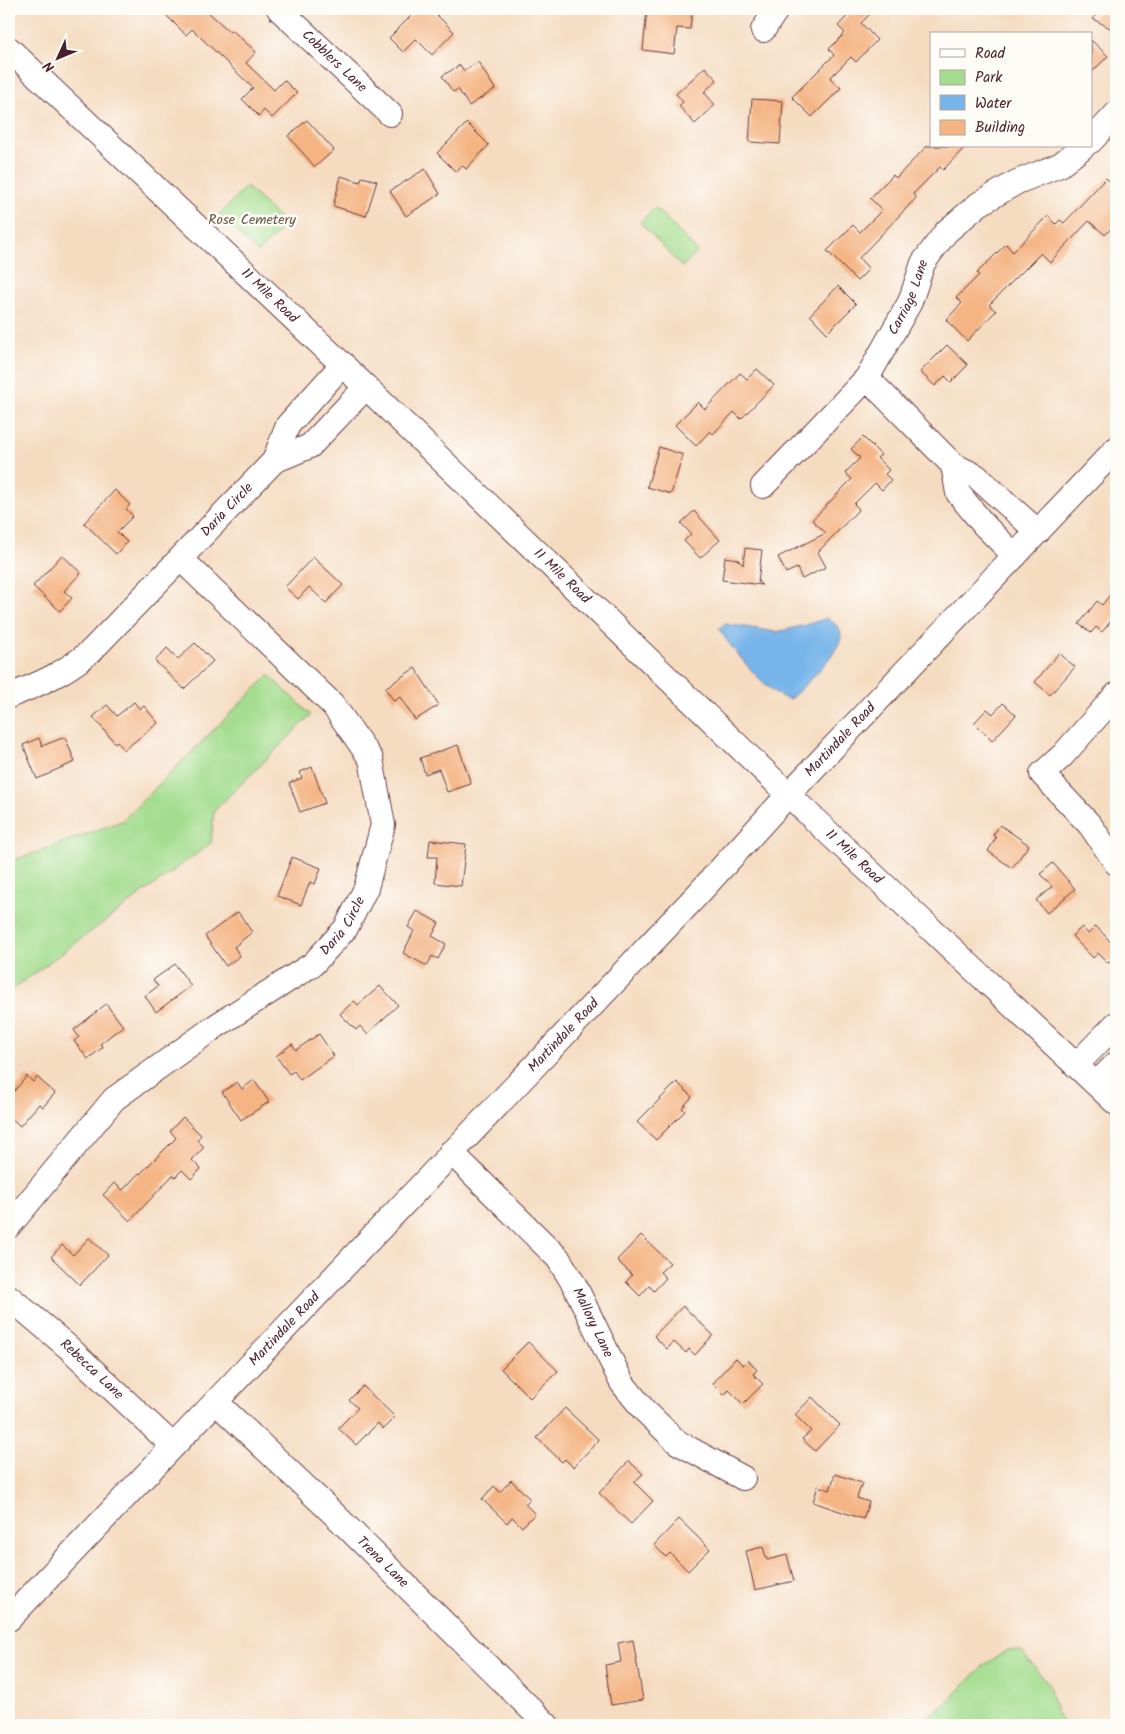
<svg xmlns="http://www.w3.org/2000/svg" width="1125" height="1734" viewBox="0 0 1125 1734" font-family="Kalam,sans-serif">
  <rect width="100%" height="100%" fill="#fdfcf7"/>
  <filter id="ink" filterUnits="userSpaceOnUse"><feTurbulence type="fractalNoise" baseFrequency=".02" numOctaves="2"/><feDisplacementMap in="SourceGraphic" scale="10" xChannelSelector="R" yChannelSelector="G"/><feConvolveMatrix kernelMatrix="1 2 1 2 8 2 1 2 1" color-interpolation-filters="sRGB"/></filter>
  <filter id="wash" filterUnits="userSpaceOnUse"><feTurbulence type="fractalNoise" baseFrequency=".0096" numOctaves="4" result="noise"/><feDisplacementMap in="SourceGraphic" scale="20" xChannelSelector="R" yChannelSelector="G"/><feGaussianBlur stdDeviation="1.12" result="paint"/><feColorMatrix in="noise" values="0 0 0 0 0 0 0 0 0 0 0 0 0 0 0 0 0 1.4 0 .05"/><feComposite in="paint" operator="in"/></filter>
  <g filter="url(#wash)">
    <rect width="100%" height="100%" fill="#f5dcc1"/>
    <path fill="#a4dd8f" stroke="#777e5d" d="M246,186L286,224L258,253L219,215Z
      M655,207L698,252L682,267L640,222Z
      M269,675L311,715L214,811L211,843L9,992V862L122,821Z
      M1008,1650L1022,1652L1049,1685L1056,1712L1065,1725H905C938,1718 959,1689 982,1667C990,1660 1000,1656 1008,1650Z"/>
    <path fill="#76b4e9" stroke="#606a8a" d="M827,618C834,623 840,626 841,635C842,651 802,688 790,699C786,698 782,697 779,695C763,686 727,644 719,628L726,624L776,632L806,625Z"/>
    <g id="blocks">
      <path fill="#f4b483" d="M160,9H205L230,32L232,30L256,52L246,63L274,90L284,80L297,93L272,118L264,110L259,116L242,99L253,88L192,29L186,35Z
        M418,9H431L454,32L432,55L416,39L403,52L389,38Z
        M647,9H669L692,11L690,29L677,28L674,54L643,50Z
        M854,9H875L861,23L877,40L856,62L851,57L830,78L841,88L812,117L792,97L834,55L829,49L845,33L838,26Z
        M1099,9H1116V31L1093,19Z
        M1091,40L1108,56L1091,73Z
        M478,62L495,89L469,106L458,89L453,92L442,76L460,65L464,71Z
        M705,67L717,80L704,92L715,105L695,124L679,106L683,102L676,94Z
        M752,99L783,101L780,144L749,142Z
        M307,120L334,150L315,167L288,136Z
        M467,123L489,145L466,169L462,165L456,172L437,153Z
        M927,146H966L943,170L940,167L913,194L916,198L859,258L869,269L857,281L827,251L853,225L860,232L882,210L870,198L893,175L896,178Z
        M425,169L440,194L406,216L390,191Z
        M341,176L360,182L362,177L377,181L366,216L333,206Z
        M1106,178L1116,188V223L1105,235L1089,221L1050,262L1041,253L989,305L996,311L967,341L946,320L962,303L956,298L979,275L977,273L1006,244L1013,252L1048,216L1056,224L1060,220L1064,223Z
        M838,286L856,304L827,333L810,315Z
        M947,345L968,365L951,382L945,376L935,386L920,372Z
        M757,369L774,385L741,419L734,412L713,434L710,431L696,446L675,425L698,402L705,409L740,373L747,379Z
        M863,437L881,455L877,458L889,470L885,474L891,480L882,490L875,483L854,504L859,509L818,552L826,567L802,579L797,568L786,573L778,557L826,533L812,520L852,479L845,473L860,458L851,449Z
        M659,447L683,455L671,494L647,487Z
        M115,490L130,505L126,509L133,516L117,532L127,542L116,554L84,523Z
        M694,511L720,540L700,558L684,541L691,534L681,523Z
        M745,548L762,550L758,582L762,585L722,580L725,557L737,559L743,565Z
        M62,555L81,573L64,591L72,598L60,611L33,586Z
        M313,557L343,585L326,603L309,587L298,599L285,587Z
        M1116,587V615L1102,632L1096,627L1091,633L1079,624L1097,601L1102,605Z
        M195,643L213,661L184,689L155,661L167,648L178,659Z
        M1059,653L1075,667L1050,695L1035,682Z
        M415,668L439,705L415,720L400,697L394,701L385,688Z
        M134,702L140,709L144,706L158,723L124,750L117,741L115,743L93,717L107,705L117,716Z
        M1003,703L1016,715L992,741L974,723L987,709L993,714Z
        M65,737L75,762L51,772V773L37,779L23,745L39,738L42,746Z
        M458,745L471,784L447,792L439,769L425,774L420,758Z
        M312,767L325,803L300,812L289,783L302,778L300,772Z
        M1000,825L1029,845L1012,868L988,851L996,838L993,835Z
        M430,840L466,844L461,886L435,883L437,857H428Z
        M292,857L321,868L315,884L310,882L301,905L277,896Z
        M1053,863L1075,889L1047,913L1036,900L1052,887L1040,874Z
        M417,911L439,923L432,936L446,944L438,959L432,956L427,966L403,953L414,931L408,927Z
        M238,912L252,932L234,947L240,956L226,966L205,936Z
        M1096,926L1116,948V956L1108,963L1098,953L1093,958L1072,936L1082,927L1088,934Z
        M175,964L191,986L156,1012L145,996L158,986L153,980Z
        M380,986L398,1005L367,1034L360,1026L356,1030L340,1014L354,1001L358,1005Z
        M106,1004L123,1026L100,1044L103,1047L88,1059L74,1041L79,1037L74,1030Z
        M319,1034L334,1056L300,1080L294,1071L289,1074L276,1056L292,1044L296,1050Z
        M27,1076L33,1082L37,1077L55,1093L43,1107L39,1104L20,1126L9,1116V1097Z
        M254,1080L269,1102L241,1120L222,1092L237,1082L242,1089Z
        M677,1082L692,1097L682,1108L685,1111L656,1140L637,1122Z
        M183,1117L201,1135L197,1140L204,1147L192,1160L201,1169L191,1179L182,1170L175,1177L173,1175L130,1221L103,1195L114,1183L123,1190L139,1173L140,1174L176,1138L170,1131Z
        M641,1235L670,1263L660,1272L666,1278L654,1291L649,1286L640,1296L626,1282L632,1275L617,1260Z
        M89,1238L108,1255L80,1285L51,1257L62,1245L73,1255Z
        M683,1306L713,1335L695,1355L689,1349L686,1353L674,1342L667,1349L654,1336Z
        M528,1342L558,1371L530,1398L501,1369Z
        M736,1358L743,1365L748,1360L757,1370L753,1374L763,1384L743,1404L729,1390L724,1395L712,1383Z
        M363,1386L395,1417L383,1429L378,1423L356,1445L338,1428L358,1408L349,1400Z
        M812,1397L840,1425L815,1451L802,1439L811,1431L795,1415Z
        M565,1408L599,1440L573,1467L565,1459L562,1462L537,1438Z
        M629,1461L643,1474L634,1482L653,1501L631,1524L599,1493Z
        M835,1474L862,1483L857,1498L869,1502L863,1519L813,1502L818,1486L830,1490Z
        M511,1480L530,1499L525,1504L535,1514L522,1527L512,1517L507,1523L482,1499L494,1486L500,1492Z
        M679,1519L710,1549L688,1571L670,1553L666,1557L654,1545Z
        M763,1547L767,1560L787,1555L794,1581L755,1590L746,1551Z
        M633,1640L643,1700L611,1705L605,1665L621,1662L618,1643Z"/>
    </g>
  </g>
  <g filter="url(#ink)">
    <use href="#blocks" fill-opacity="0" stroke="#643b42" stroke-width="1"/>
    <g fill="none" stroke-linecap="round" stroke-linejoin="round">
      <defs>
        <g id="minor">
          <path id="s1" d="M279,9L390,114"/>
          <path d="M763,30L777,9"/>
          <path id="s2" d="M9,49L366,387L818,823L1116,1103"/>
          <path d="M1091,141L1116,114"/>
          <path d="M867,378L953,465L976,476L1038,532"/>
          <path d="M274,461L310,446L366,387"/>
          <path d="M953,465L958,493L984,525L1015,556"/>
          <path id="s3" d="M763,486L867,378L910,302L923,263L946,232L979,204L1017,182L1060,165L1084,146"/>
          <path d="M1116,695L1063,755L1042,774L1090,825L1116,863"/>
          <path id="s4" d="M9,696C40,684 67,672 92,650L274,461L288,425L343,364"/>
          <path d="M1076,1065L1116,1024"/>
          <path d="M1096,1084L1116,1064"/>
          <path id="s5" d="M451,1152L558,1258L575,1286L622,1383L644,1410L677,1442L743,1478"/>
          <path id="s6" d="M9,1226L114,1099L216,1026L313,964L346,928L366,888L383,825L371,759L333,705L181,559"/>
          <path id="s7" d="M9,1297L68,1347L172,1445"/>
          <path id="s8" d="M216,1402L338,1518L547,1725"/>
          <path id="s9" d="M9,1619L698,894L789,794L1116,449"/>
        </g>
      </defs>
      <use href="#minor" stroke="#643b42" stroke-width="26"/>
      <use href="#minor" stroke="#fff" stroke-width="24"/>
    </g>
  </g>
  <g text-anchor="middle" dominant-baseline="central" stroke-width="5" stroke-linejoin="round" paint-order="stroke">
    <g font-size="14" fill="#4a1f2b" stroke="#fdfcf7">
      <text stroke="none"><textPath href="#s1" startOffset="76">Cobblers Lane</textPath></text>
      <text stroke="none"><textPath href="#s2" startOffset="359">11 Mile Road</textPath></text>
      <text stroke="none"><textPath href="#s3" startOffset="241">Carriage Lane</textPath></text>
      <text stroke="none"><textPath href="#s4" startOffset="290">Daria Circle</textPath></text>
      <text stroke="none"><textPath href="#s2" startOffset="764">11 Mile Road</textPath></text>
      <text stroke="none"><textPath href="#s9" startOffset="1210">Martindale Road</textPath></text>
      <text stroke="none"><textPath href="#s2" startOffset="1169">11 Mile Road</textPath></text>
      <text stroke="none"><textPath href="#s6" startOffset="454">Daria Circle</textPath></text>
      <text stroke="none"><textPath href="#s9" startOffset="805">Martindale Road</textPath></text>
      <text stroke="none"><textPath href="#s5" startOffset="224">Mallory Lane</textPath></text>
      <text stroke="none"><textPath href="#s9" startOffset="400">Martindale Road</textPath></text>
      <text stroke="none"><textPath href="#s7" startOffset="110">Rebecca Lane</textPath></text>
      <text stroke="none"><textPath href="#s8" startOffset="231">Trena Lane</textPath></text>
    </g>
    <g font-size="14" fill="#655849" stroke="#fdfcf7">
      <text x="252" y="220">Rose Cemetery</text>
    </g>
  </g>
  <rect width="1125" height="1734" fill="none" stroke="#fdfcf7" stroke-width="30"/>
  <rect x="930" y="32" width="162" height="115" fill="#fdfcf7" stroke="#b5a4a5"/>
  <rect x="940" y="49" width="25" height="8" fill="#ffffff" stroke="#b5a4a5"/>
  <text x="975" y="58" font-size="15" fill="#4a1f2b">Road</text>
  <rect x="940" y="70" width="25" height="15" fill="#a4dd8f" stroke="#b5a4a5"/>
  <text x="975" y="82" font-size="15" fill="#4a1f2b">Park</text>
  <rect x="940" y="95" width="25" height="15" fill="#76b4e9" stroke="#b5a4a5"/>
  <text x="975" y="108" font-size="15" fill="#4a1f2b">Water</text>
  <rect x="940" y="120" width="25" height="15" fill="#f4b483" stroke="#b5a4a5"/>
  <text x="975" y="132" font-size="15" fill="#4a1f2b">Building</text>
  <g transform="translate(58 58) rotate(226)" stroke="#fdfcf7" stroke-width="4" paint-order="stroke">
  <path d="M0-4L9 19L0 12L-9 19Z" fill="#4a1f2b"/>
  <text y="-8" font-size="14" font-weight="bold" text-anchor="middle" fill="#4a1f2b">N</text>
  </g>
</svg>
